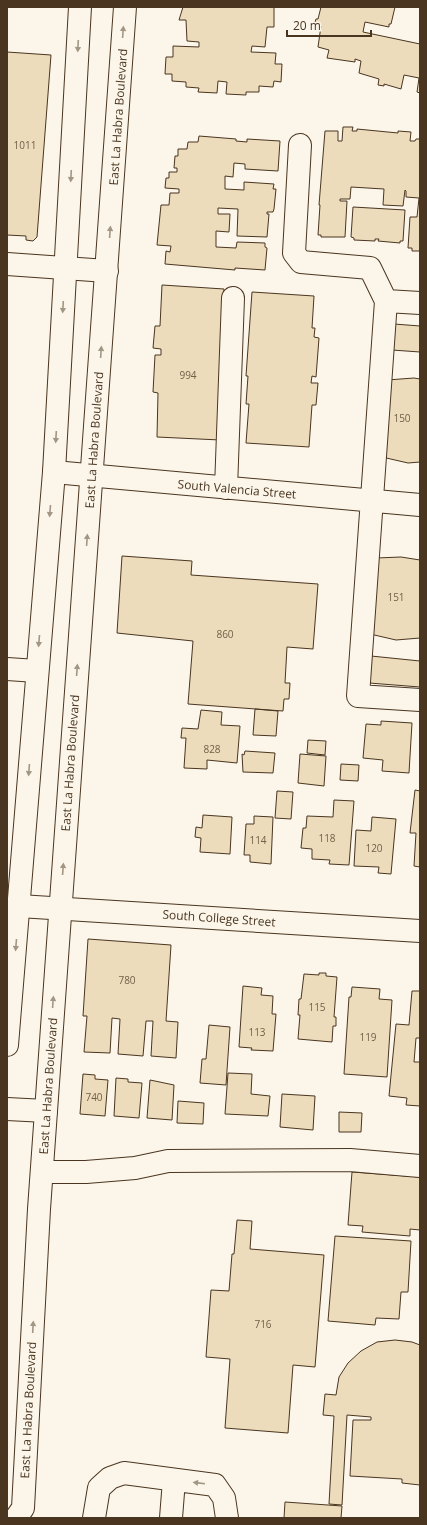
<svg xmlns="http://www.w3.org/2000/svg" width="427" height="1525" viewBox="0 0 427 1525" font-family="'Open Sans',sans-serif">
  <rect width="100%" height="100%" fill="#fbf6e9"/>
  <path fill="#ecdcbc" stroke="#4a3520" d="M183,7H274V27H267L265,47L252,46L251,52L276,53L275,64H282L281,82L274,81L273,87L259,86V92H246V95L226,94L227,82L218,81L217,93L198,92L199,88L186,87V82L172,81V74H165L166,57H173V46L199,47V42L187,41L186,20H179Z
    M321,7H395L391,24H389V27L365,22L363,32L420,44V93L417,92L419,78L404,75L401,89L384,84V86L378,85L379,79L359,73L361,61L355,59V62L327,58L329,50L318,47L321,26L314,25L316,19H318Z
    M7,52L51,55L37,237L33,241L26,240V236L7,235Z
    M343,127H353L352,131H357V129L398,133V131L411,132L410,141H415L416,139H420V251H412V248H408L410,217H417L419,198L406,197V191L405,190L403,206L383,205L384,189L351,187L350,199H340V201H347L345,237H321V235H318L320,205H319L325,131H338V141H342Z
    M199,136L236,139V141L247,142V139L280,141L278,171L245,169V164L234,163L233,177L225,176V189L244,190V182L274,184L273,189H276L274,209L273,212H267V214H269L267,237L237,236L238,209L218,208V214H230L229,232L216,231V247L236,248L237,242L265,243V247L267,248L265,270L235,268V270L165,264L166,251L170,252L171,246L157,245L161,205H169L170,193H179V189L165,188L166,178H169V172H177V168H174L175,156H178V149H187L188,142H198Z
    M353,207L405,210L403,241H400V243L378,241L379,239H375V241L354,240V238L351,237Z
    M162,285L224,289L220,440L157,437L158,393L153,392L155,355H161V349L153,348L155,326H160Z
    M252,292L314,296L312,328H315L314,337L319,338L316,377L312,376L311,383H318L316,405H312L309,447L246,443L249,404H246L248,376H246Z
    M394,324L420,326V352L392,350Z
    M414,378L420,379V462L408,463L382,457L387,380Z
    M122,556L192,561L191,575L318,584L313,649L287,647L285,683H290L289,699H284L283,711L188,704L193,641L117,633Z
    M401,557L420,560V638L396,640L370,634L376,558Z
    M371,656L420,661V687L369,683Z
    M255,709L278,711L276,736L253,735Z
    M201,710L222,712L221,725L240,726L237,763L207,760V769L184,768L186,738H181L182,728L198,729Z
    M381,721L412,723L409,773L382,771L383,760L363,758L366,724L381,725Z
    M308,740L326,741L325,755L307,753Z
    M245,751L275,753L273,773L243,772L242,754L244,755Z
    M300,754L326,756L324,786L298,783Z
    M341,764L359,765L358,781L340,780Z
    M415,790L420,791V867L414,866L416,833H410Z
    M277,791L293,792L291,819L275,818Z
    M334,800L354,801L349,865L329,864L330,860L312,859V849L301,848L303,828H306L307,816L333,817Z
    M203,815L232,817L230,854L200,852L201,838L195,837L196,827L202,828Z
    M254,816L273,817L271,864L250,862V855H244L246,824H254Z
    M372,817L396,819L391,874L378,873L379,867L354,866L356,830L371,831Z
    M88,939L171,945L166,1021L178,1022L176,1058L151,1056L153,1021H146L143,1056L118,1054L120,1019L112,1018L110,1053L84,1052L87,1016H83Z
    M319,973H326V976L337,977L334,1017H336V1026H333L332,1042L298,1039L300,1015H298L299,999H301L304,974L319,975Z
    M243,986L262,988L261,995L273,996L272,1014H276L273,1051L251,1050L252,1048L239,1047Z
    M352,987L380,989L379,999L392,1000L387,1077L344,1074L349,997H351Z
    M412,991H420V1038H416L414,1062H420V1106L406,1105L407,1098L389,1096L396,1024L409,1025Z
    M209,1025L230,1027L226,1085L200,1083L202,1059H206Z
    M228,1073L252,1074L251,1094L270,1096L268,1116L225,1114Z
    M83,1074L95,1075V1079L108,1080L105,1116L80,1114Z
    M116,1078L128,1079V1082L142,1083L139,1118L114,1116Z
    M150,1080L174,1085L172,1120L147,1118Z
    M282,1094L315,1096L313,1130L280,1127Z
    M178,1101L204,1103L203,1124L177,1123Z
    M339,1112L362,1113L361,1132H339Z
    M352,1172L420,1177V1230L410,1229V1236L362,1232L363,1226L348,1225Z
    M237,1220L252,1221L250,1249L324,1255L315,1367L293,1365L288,1433L225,1428L230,1359L206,1357L211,1290L229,1291L232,1254H234Z
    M335,1236L411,1241L408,1292H401L399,1319L376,1318L375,1325L328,1321Z
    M395,1340L412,1342L420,1345V1485L402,1483V1479L350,1476L353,1420H371V1417L347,1415L342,1505L329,1504L334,1416L323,1415L325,1394L336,1395L339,1377L348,1363L361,1351L377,1342Z
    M285,1502L342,1506L341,1518H284Z"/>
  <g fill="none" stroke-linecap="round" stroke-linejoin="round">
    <defs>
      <path id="minor" d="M300,145L294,253L301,262L370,268L386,301L358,696L420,700
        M7,264L107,271
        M386,301L420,303
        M54,472L420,505
        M226,488L233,298
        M7,669L37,671
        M19,906L420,931
        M7,1109L46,1111
        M42,1172H86L135,1168L168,1161L350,1160L420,1166
        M94,1518L99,1488L110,1478L124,1473L215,1485L224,1498L227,1518
        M171,1518L174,1480"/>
      <path id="major" d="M7,1045L54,472L80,7
        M16,1518L23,1508L39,1209L125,7"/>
    </defs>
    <use href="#minor" stroke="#4a3520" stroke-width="24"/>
    <use href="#major" stroke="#4a3520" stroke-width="24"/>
    <use href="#minor" stroke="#fbf6e9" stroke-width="22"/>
    <use href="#major" stroke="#fbf6e9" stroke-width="22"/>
  </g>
  <defs><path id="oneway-solid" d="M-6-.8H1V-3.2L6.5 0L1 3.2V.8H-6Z"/></defs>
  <g fill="#a29684">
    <use href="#oneway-solid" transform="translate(123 32) rotate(-86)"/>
    <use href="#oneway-solid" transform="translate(78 46) rotate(93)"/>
    <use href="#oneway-solid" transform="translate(71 176) rotate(93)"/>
    <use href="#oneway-solid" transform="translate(110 232) rotate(-86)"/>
    <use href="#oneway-solid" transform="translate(63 307) rotate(93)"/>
    <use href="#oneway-solid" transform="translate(101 352) rotate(-86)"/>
    <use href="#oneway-solid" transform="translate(56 437) rotate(93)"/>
    <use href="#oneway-solid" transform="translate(50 511) rotate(95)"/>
    <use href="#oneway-solid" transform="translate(87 540) rotate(-86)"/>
    <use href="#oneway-solid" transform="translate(39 641) rotate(95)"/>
    <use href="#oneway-solid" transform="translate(77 670) rotate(-86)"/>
    <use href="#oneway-solid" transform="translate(29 770) rotate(94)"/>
    <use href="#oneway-solid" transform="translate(63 869) rotate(-86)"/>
    <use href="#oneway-solid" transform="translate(16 945) rotate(95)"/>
    <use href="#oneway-solid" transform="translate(53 1002) rotate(-86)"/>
    <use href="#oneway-solid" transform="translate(33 1327) rotate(-87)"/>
    <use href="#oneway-solid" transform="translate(199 1483) rotate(-173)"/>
  </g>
  <g text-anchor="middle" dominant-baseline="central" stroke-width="3" stroke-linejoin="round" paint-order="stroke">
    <g font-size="10" fill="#725f47">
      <text x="25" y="145">1011</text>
      <text x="188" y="375">994</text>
      <text x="402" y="418">150</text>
      <text x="396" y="597">151</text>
      <text x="225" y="634">860</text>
      <text x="212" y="749">828</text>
      <text x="327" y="838">118</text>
      <text x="258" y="840">114</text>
      <text x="374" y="848">120</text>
      <text x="127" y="980">780</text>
      <text x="317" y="1007">115</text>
      <text x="257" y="1032">113</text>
      <text x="368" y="1037">119</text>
      <text x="94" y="1097">740</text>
      <text x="263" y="1324">716</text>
    </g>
    <g font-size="12" fill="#4a3520" stroke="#fbf6e9">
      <text transform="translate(118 117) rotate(-86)">East La Habra Boulevard</text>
      <text transform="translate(94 440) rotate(-86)">East La Habra Boulevard</text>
      <text transform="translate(237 489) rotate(5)">South Valencia Street</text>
      <text transform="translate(70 763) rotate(-86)">East La Habra Boulevard</text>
      <text transform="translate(219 918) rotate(4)">South College Street</text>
      <text transform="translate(48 1086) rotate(-86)">East La Habra Boulevard</text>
      <text transform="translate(28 1410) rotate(-87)">East La Habra Boulevard</text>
    </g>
  </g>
  <rect width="427" height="1525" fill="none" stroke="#4a3520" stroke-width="16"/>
  <path d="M287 30v6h84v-6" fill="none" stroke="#4a3520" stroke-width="2"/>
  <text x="293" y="30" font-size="12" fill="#4a3520" stroke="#fbf6e9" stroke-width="3" paint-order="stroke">20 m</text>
</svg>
